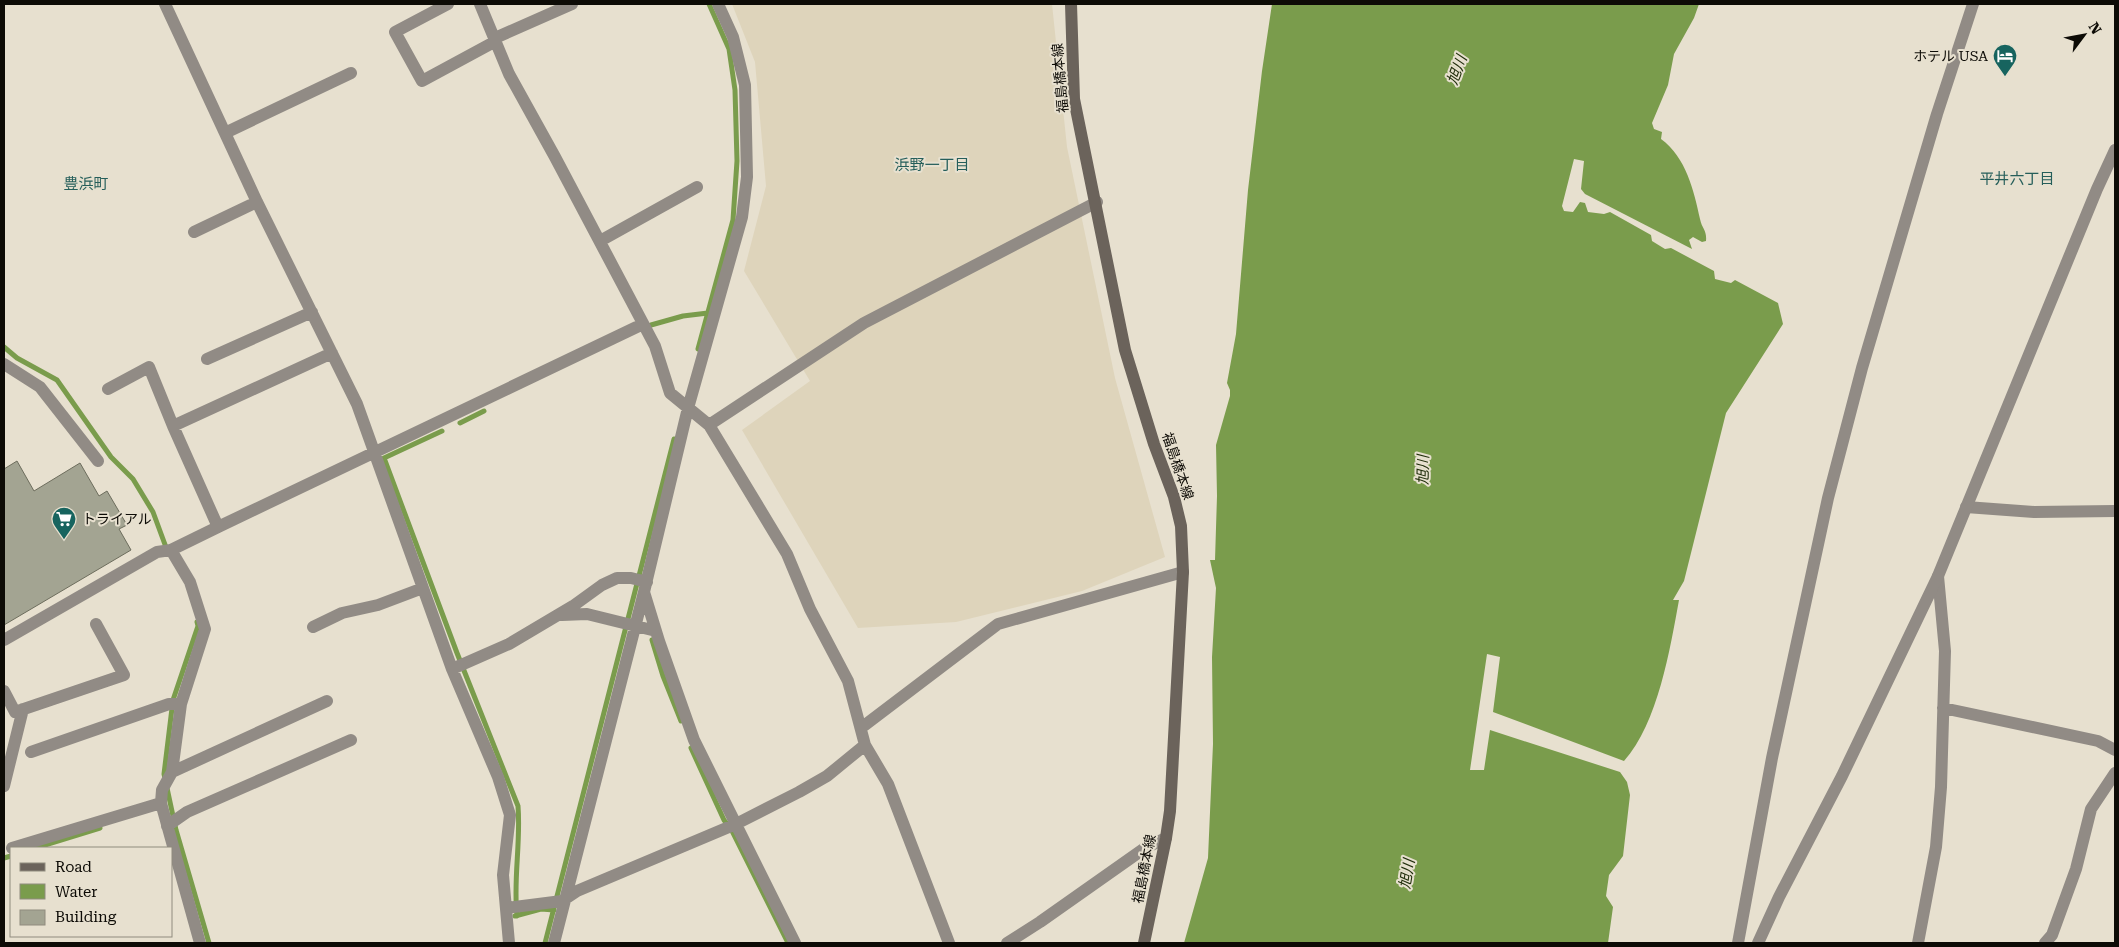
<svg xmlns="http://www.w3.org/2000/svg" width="2119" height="947" viewBox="0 0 2119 947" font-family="'Roboto Serif','Noto Sans JP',serif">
  <rect width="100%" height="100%" fill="#e7e0cf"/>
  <path fill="#ded4bb" d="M732,4H1052L1067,147L1115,378L1165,557L1082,591L956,622L858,628L742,430L810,381L744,271L766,186L755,62Z"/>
  <path fill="#7a9c4c" d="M1272,4H1699L1694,18L1674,54L1668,85L1652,123L1654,129L1662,132L1661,139C1686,157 1694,191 1700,219C1702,229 1707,230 1706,241L1702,242L1693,237L1689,240L1692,249L1585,194L1581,189L1584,161L1574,159L1562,206L1564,211L1573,212L1580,202L1585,203L1588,212L1604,214L1610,212L1651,235L1652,241L1665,249L1671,248L1714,271L1715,279L1731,283L1735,280L1778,303L1783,324L1726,413L1684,581L1673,600H1679C1670,649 1658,723 1624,761L1493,712L1500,657L1487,654L1470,770H1484L1490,730L1620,772L1627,782L1630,795L1623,856L1609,875L1606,896L1613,907L1608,943H1184L1208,858L1213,744L1212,657L1216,588L1210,560H1215L1217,496L1216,445L1230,396V390L1227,383L1236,334L1248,190L1262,71Z"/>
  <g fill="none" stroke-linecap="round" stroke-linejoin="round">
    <path stroke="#7a9c4c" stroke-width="5" d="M651,325L683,316L708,313
      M4,347L17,358L57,380L111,457L133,479L153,512L167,550
      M698,349L733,220L737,161L735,90L729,49L709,4
      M460,423L484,411
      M442,431L384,458L457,653L518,806C521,843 513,879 517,916
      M197,622L198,626L173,700L164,774L176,830L209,943
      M652,640L663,676L681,721
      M691,748L724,820L732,831L788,943
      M35,848L100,828
      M4,858L11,856
      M515,916L541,909L554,910
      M545,943L674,439"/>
  </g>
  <path fill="#a3a492" stroke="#6d6d5d" d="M17,461L34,491L80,463L99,496L107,491L127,525L119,529L131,550L4,625V469Z"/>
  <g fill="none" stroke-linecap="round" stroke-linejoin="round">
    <path stroke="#918b85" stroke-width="12" d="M165,4L257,202L357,404L452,669L498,777L510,815L503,875L509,943
      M448,4L395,32L422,81L496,41
      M480,4L509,74L555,157L655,346L670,393L709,425L787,554L810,609L848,681L865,745L888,784L949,943
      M495,38L572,4
      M225,133L351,73
      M194,232L257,202
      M600,241L697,187
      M207,359L312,312
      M108,389L149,367L173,426L218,527L643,324
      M709,425L864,323L1097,202
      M173,426L332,353
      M1966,507L2034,512L2115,511
      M171,550L190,582L205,629L181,704L172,772
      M644,592L659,641L694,740L795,943
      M562,615L587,614L656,631
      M313,627L342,613L378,605L423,588
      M4,640L157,552L171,550L218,527
      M452,669L509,644L573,606L602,585L617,578H631L647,582
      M4,691L15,712L124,675L96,624
      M1943,708L2098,741L2115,750
      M861,728L998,624L1183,572
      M31,752L169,704H181
      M4,786L23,709
      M161,803L200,943
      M167,826L187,812L351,740
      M12,848L161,803L162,790L172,772L327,701
      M506,908L562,901L577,891L736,824L799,792L827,776L865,745
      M554,943L644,592L688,408L742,217L747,177L745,85L733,37L718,4
      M1007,943L1040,922L1145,848L1166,838
      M1738,943L1772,758L1828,498L1862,368L1937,114L1973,4
      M1918,943L1936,847L1941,787L1945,651L1938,576
      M2045,943L2052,935L2076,869L2091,809L2115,773"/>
    <path stroke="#918b85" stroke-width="12" d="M4,364L40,387L98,461
      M1758,943L1779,897L1842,776L1938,576L2097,189L2115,150"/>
    <path stroke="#6b635b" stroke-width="12" d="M1071,4L1074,99L1125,350L1154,444L1174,497L1181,526L1183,572L1170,811L1166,838L1144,943"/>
  </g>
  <defs>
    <symbol id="hotel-pin" viewBox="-11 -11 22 30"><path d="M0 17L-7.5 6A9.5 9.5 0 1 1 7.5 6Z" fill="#17645f" stroke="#e7e0cf"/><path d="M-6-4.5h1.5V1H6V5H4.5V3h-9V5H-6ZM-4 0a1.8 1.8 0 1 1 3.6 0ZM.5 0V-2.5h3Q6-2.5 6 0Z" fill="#fff"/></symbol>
    <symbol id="supermarket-pin" viewBox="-11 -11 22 30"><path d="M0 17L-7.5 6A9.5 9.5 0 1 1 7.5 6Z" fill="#17645f" stroke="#e7e0cf"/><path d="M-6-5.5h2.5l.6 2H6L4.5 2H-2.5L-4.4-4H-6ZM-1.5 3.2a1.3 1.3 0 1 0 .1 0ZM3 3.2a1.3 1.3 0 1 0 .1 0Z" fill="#fff"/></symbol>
  </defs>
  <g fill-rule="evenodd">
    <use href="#hotel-pin" x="1991" y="42" width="28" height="38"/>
    <use href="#supermarket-pin" x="50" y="505" width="28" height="38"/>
  </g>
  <g text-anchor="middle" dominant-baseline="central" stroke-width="4" stroke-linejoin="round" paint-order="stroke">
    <g font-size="14" fill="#0d0b06" stroke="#e7e0cf" text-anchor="end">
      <text x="1988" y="56">ホテル USA</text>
      <text x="82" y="519" text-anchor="start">トライアル</text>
    </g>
    <g font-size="14" fill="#0d0b06" stroke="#e7e0cf">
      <text transform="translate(1060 78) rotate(-95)">福島橋本線</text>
      <text transform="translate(1178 466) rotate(71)">福島橋本線</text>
      <text transform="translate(1144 869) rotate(-79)">福島橋本線</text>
    </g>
    <g font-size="15" font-style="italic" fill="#212e0c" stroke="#e7e0cf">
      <text transform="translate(1457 70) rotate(-70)">旭川</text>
      <text transform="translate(1423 470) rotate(-89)">旭川</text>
      <text transform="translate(1407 874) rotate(-81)">旭川</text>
    </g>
    <g font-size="15" fill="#255e5a" stroke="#e7e0cf">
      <text x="932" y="165">浜野一丁目</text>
      <text x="2017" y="179">平井六丁目</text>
      <text x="86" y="184">豊浜町</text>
    </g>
  </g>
  <rect width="2119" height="947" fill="none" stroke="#0d0b06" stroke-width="10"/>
  <rect x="10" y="847" width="162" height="90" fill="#e7e0cf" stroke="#908b7f"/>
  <rect x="20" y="863" width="25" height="8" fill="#6b635b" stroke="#908b7f"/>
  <text x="55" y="872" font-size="15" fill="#0d0b06">Road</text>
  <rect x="20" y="884" width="25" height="15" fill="#7a9c4c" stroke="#908b7f"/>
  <text x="55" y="897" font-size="15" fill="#0d0b06">Water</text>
  <rect x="20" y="910" width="25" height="15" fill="#a3a492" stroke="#908b7f"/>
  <text x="55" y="922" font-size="15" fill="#0d0b06">Building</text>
  <g transform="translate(2084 35) rotate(58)" stroke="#e7e0cf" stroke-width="4" paint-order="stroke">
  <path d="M0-4L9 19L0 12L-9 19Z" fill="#0d0b06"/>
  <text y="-8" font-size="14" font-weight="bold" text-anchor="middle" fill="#0d0b06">N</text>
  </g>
</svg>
